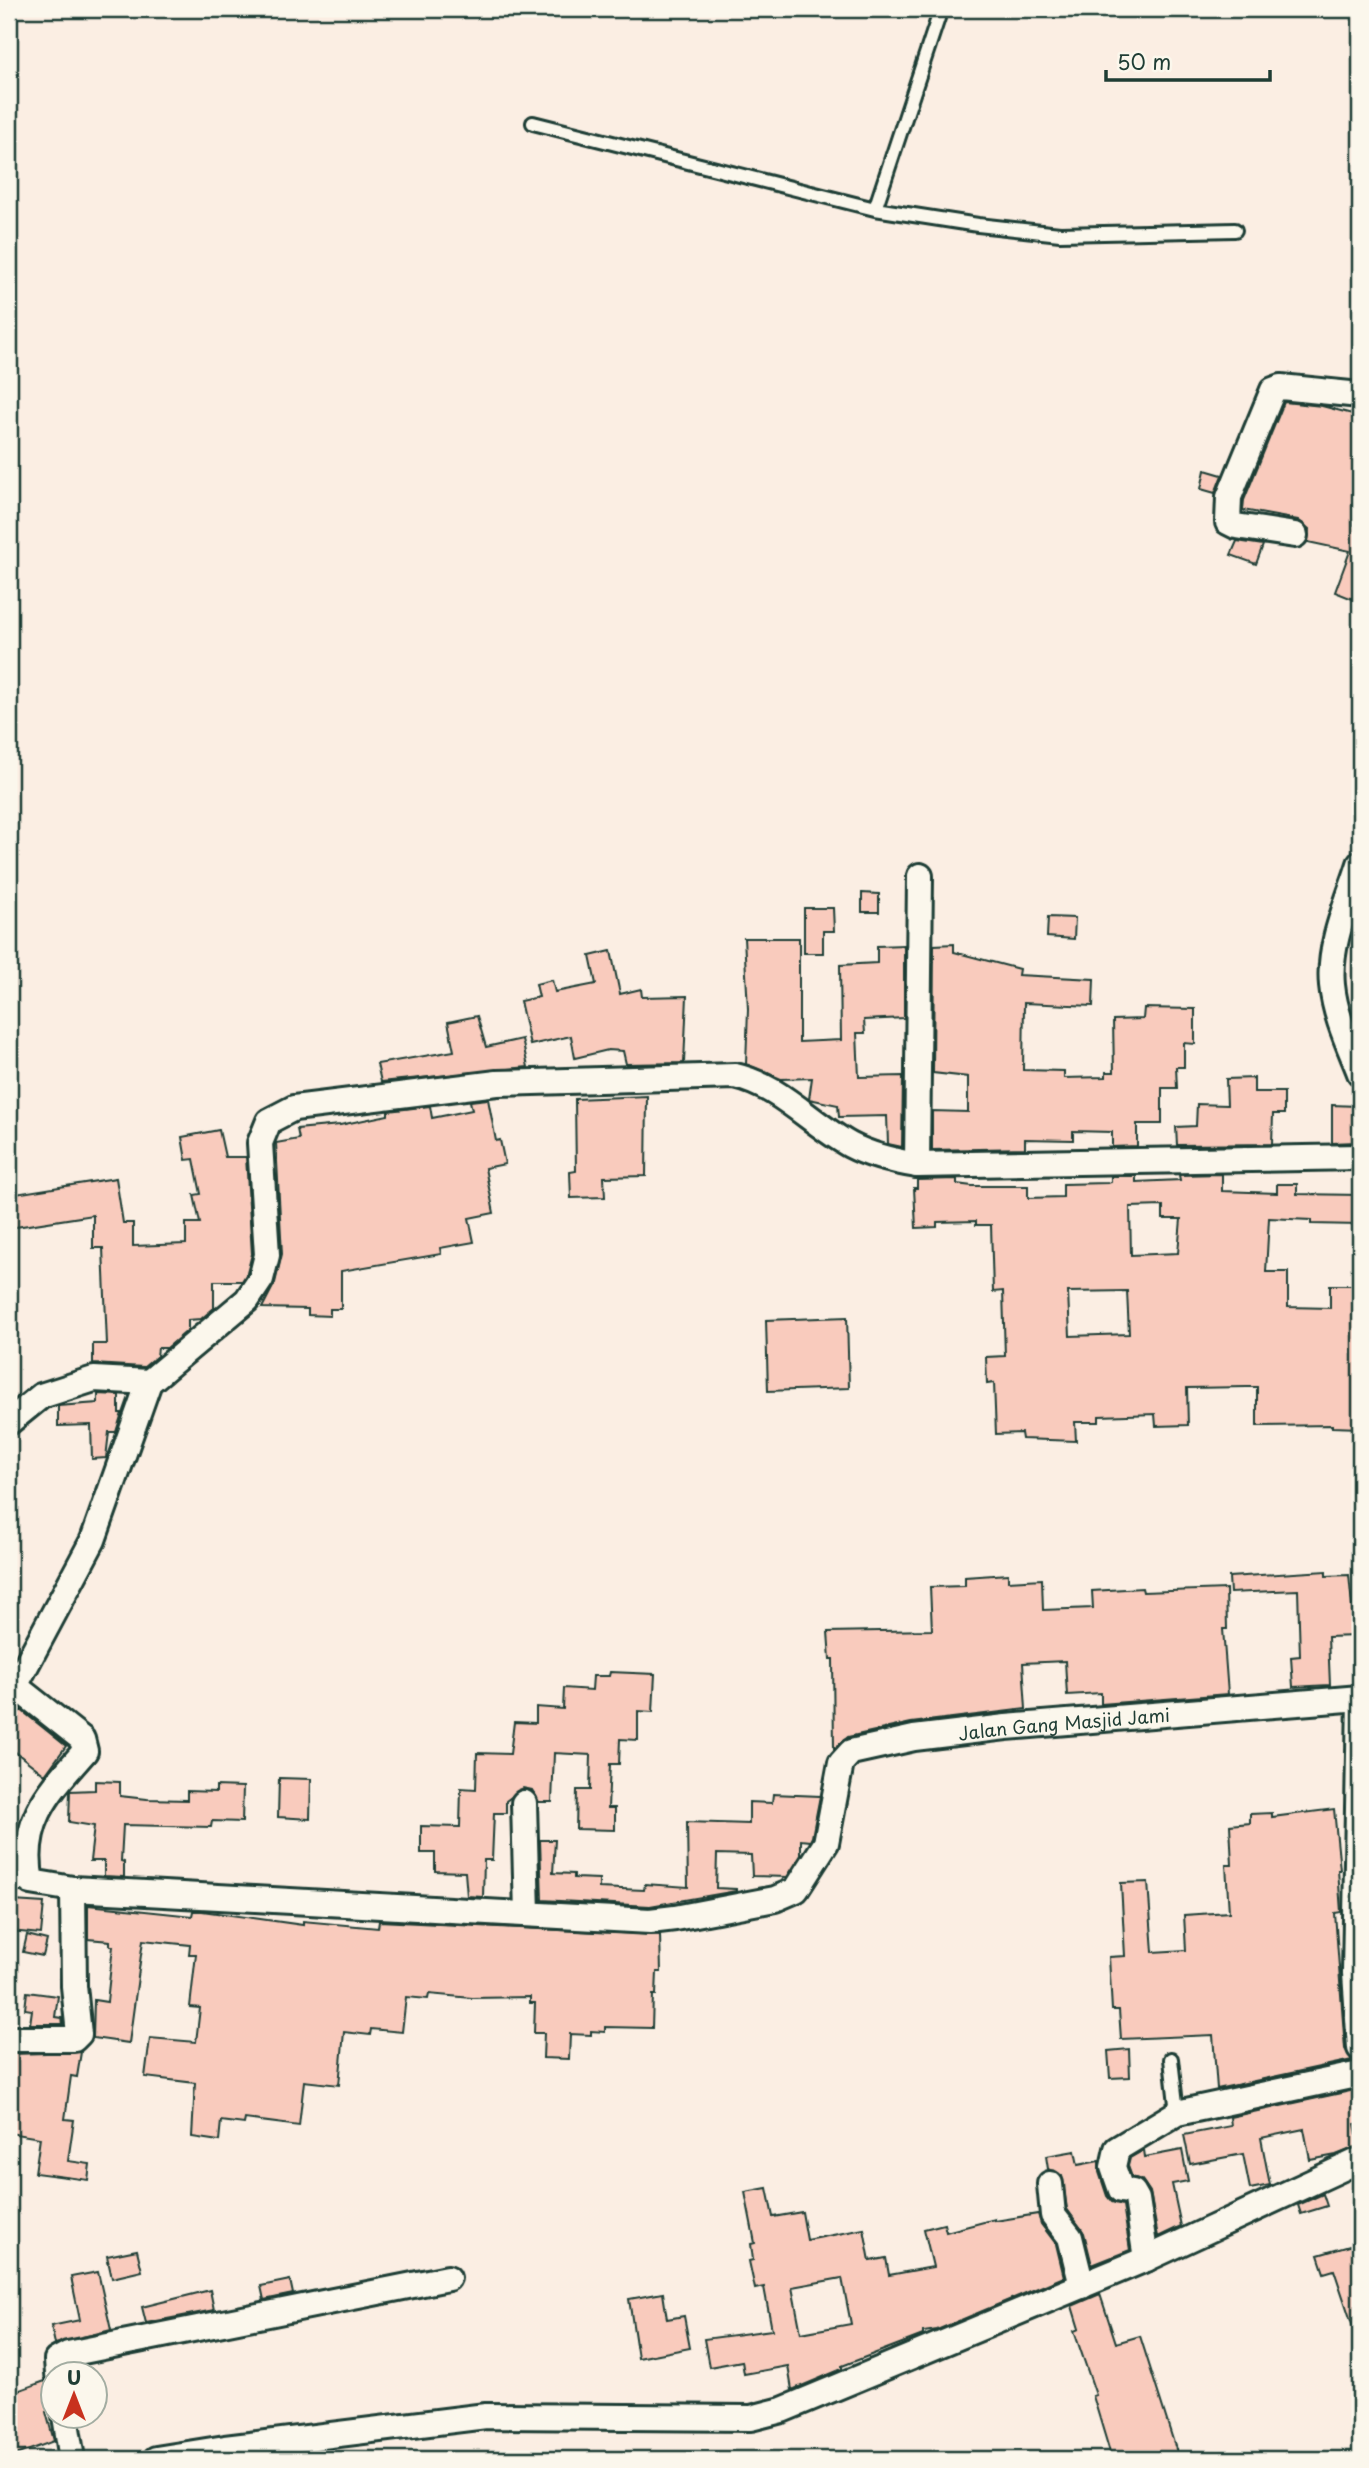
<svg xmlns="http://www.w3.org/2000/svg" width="1369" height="2468" viewBox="0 0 1369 2468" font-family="'Playpen Sans',sans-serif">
  <rect width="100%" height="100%" fill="#fbeee3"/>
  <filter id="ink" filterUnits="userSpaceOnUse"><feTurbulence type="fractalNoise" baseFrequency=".0143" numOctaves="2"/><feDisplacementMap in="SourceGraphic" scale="14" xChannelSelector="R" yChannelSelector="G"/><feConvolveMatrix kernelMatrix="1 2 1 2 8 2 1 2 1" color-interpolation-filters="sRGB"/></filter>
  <g filter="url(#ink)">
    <path fill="#f9cbbd" stroke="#1f3d34" stroke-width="2" fill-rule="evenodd" d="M1284,402L1322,406L1360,416V454L1354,506V525L1360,526V602L1335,592L1350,551L1308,542L1309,529L1298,520L1243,510L1244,500Z
      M1205,470L1222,475L1215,493L1201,489Z
      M1237,541L1263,545L1256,564L1231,555Z
      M862,893L879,894V912H862Z
      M804,908H833L834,931H823V953H804Z
      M1048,917L1075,918L1074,939L1047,937Z
      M744,938H799V1042L841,1040L840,965L877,963V946L904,945V1018L864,1020L865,1033H857L859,1077L903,1076L902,1147L888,1144L887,1116L839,1117L838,1105L809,1099L812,1078L781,1079L746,1064L748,1009Z
      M954,944V952L1019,969L1018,975L1094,979L1093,1006L1024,1003L1023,1070L1064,1071V1078L1106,1077V1072H1114L1113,1020L1143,1019L1144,1008L1195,1009V1044L1184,1043V1067H1176L1177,1088H1162V1124H1137V1146L1112,1147V1132L1073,1131V1140L1025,1139V1148L932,1150V1111L968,1112V1077L933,1073L934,945Z
      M611,951L620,994L641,989L642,997L687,996L684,1063L626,1064L623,1051L608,1050L575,1058L571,1036L530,1045L520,1001L539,997L536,984L552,980L555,992L596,984L590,956Z
      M477,1016L486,1047L522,1039L528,1067L381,1082L377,1064L454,1051L448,1022Z
      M1254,1078V1092H1284V1114H1273L1272,1144L1177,1145L1176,1127L1196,1126L1197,1104L1227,1105L1226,1079Z
      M647,1096L646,1176L604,1177L605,1197L571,1198L570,1172L576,1171L575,1099Z
      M488,1099L496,1141L500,1140L505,1164L485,1168L494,1213L469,1218L474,1242L440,1248L441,1254L341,1271V1309H330V1316L308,1315V1309L262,1308L275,1283L282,1254L276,1143L299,1139L297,1129L340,1125L388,1115V1111L430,1106L432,1118L472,1110L470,1101Z
      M1332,1105L1357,1106L1356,1142L1332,1143Z
      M219,1130L225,1157H246L252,1254L247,1273L242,1281H214V1308L201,1319L188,1320V1330L167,1348H158L157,1356L144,1367L93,1364V1344H107L103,1248H93V1215L9,1228V1195L116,1178L123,1223H133V1246L186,1244V1223H200L194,1195L201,1194L194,1159L186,1160L182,1137Z
      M1222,1174V1191L1277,1193V1184H1297V1194L1360,1195V1225L1311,1224V1220L1269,1218L1266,1272H1288V1307L1330,1308V1285H1360V1428L1332,1427V1425L1257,1426V1387H1247L1187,1388L1188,1425L1156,1426L1155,1414L1099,1416V1422H1075L1076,1441L1022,1439L1021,1433L996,1434L994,1383L987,1384L986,1357L1005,1356L1003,1291L993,1292L991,1225H976V1221L937,1222V1227L916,1228L914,1188H917V1180L957,1179V1184L972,1186H1028V1198L1063,1197V1184L1108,1183L1111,1182V1176H1136V1182L1180,1180L1179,1175ZM1163,1206V1219H1181L1178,1253L1131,1255L1130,1207ZM1127,1291L1129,1334L1070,1336L1068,1292Z
      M847,1317L849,1388L768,1391L766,1320Z
      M98,1394L119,1395V1413H122L116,1432H109L106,1458L92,1459L91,1425L58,1426V1406L98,1403Z
      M1326,1571V1576L1349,1575L1355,1636L1328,1637L1330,1685L1293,1687L1291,1657L1300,1656L1298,1590L1230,1593L1229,1577Z
      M1008,1574V1581L1042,1579L1043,1610L1093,1608L1092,1591L1142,1588L1143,1592L1226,1589L1227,1629H1223L1228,1694L1101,1704V1693L1067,1695L1065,1661L1023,1663L1026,1709L911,1723L848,1737L834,1749L833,1659H830L828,1632L932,1630L930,1587L965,1586V1577Z
      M610,1672L655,1674L653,1712L638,1711V1740L620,1739L619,1764H610L608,1808H615V1830L576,1829L577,1790H590L591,1755L554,1753L552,1802H539L532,1790L523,1788L506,1801V1813H494L492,1860H484L483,1897L467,1896L465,1872L435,1871V1853H421V1826L460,1827L461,1788L476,1789L477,1753L510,1754L514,1722L536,1723V1707L563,1709L564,1688L592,1690L593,1676H609Z
      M21,1710L66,1746L45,1775L9,1747V1725Z
      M279,1778L311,1779L310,1819L278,1817Z
      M95,1781L120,1782V1796L147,1799L187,1800V1791L216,1792V1786L243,1787L242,1822L212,1821L211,1827L123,1825L121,1861L124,1862V1877L104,1876V1861H90L94,1826L69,1822L70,1791L95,1790Z
      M773,1794L820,1796L812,1837L810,1841L801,1840V1855L787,1877L752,1876L751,1855L717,1854L716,1888L736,1889V1891L650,1906L542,1900L540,1840H555L553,1873L574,1874V1878L599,1879V1888L644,1890L645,1884L688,1887L687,1822L749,1824V1802L772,1803Z
      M1334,1809L1340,1870H1338L1341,1912L1335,1913L1345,2049L1352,2060L1217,2089L1213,2035L1121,2039L1119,2010H1112L1109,1957L1125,1956L1121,1883L1148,1882L1153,1952L1186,1950L1184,1915L1229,1912L1226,1865H1232L1230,1825L1250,1823V1814L1272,1813V1817Z
      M13,1901L44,1903L41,1934L10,1931Z
      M88,1905L192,1916L193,1911H202L303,1925V1921L378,1928L379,1921L660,1935L661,1972H657L656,1995H653L652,2028L605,2027V2032L591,2031V2035L570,2034L569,2059L543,2058L544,2033H534L535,2003H530V1997L472,1998L429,1994L428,1999L406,1997L402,2032L371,2029L370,2035L344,2032L339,2085L304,2081L299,2126L245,2119L244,2124L221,2121L219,2141L192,2137L195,2083L145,2077L150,2038L196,2042L200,2008L190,2007L196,1954H189L190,1945L143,1940L129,2043L93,2038L94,2000L107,2002L113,1946H110V1941L88,1939Z
      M27,1935L47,1940L43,1956L23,1952Z
      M27,1992L58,1996L55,2017L62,2018L63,2024H30L32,2010L25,2009Z
      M1129,2049L1130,2077L1110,2078L1108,2051Z
      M81,2052L77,2077L71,2076L65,2119L74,2120L68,2161L90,2164L88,2180L35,2173L40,2138L9,2133L12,2054Z
      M1355,2090L1360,2116V2123L1355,2124L1359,2146L1336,2155L1310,2160L1304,2129L1261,2138L1270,2185L1250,2189L1243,2154L1190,2164L1184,2135L1231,2126L1230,2117Z
      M1144,2150L1145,2157L1182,2150L1188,2181L1172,2184L1181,2226L1158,2237L1150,2192L1142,2180L1132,2177L1128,2166L1130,2158Z
      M1075,2151L1078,2165L1099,2161V2172L1107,2196L1112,2202L1123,2205L1130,2250L1092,2265L1084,2233L1067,2209L1062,2176L1048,2169L1046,2156Z
      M767,2188L773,2217L802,2212L807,2240L864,2229L870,2261L886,2258L889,2275L933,2267L924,2229L944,2224L946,2232L995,2219V2221L1038,2214L1041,2224L1056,2244L1064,2277L937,2330L923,2332V2335L842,2366V2369L792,2390L788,2366L744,2374L742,2361L709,2367L704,2339L772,2330L764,2287L755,2289L749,2261L753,2260L751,2244L755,2243L745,2192ZM842,2278L851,2324L801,2333L792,2287Z
      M1323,2194L1327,2206L1301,2214L1298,2205Z
      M1360,2243V2339H1357L1334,2270L1324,2273L1318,2255Z
      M137,2250L142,2271L112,2278L107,2256Z
      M98,2272L111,2330L55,2344L51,2326L80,2320L71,2277Z
      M290,2280L293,2294L264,2300L261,2286Z
      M210,2290L214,2310L146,2323L142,2307Z
      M663,2293L667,2319L684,2316L690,2348L638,2358L629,2299Z
      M1100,2294L1116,2343L1140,2336L1179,2459H1112L1093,2396L1096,2395L1074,2331L1079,2329L1072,2306Z
      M45,2381L52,2394V2409L46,2412L54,2441L16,2455L9,2434V2394Z"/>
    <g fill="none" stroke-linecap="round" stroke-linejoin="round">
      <defs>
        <path id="lane" d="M533,123L875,209L978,225L1060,234L1235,230
          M875,209L941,9
          M9,1886L31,1882
          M1171,2059L1177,2113"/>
        <g id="street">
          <path d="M1295,535L1236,526L1228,522L1229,497L1273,390L1281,387L1360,395"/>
          <path d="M1360,864C1348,902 1328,945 1332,985C1335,1016 1349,1045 1360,1073"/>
          <path d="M917,1165L920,876"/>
          <path d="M9,1422L41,1396L94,1379L149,1382"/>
          <path id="s1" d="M15,1686L82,1739L85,1751C49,1792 19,1822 31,1882L73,1889L650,1921L675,1918L775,1899L796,1890L826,1843L841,1763L851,1752L914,1738L1006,1727L1360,1698"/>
          <path d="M9,1691L15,1686L93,1540L149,1382L247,1300L261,1279L267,1255L260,1143L269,1121L294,1108L497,1083L735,1076C780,1086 810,1123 850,1145C871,1156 893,1161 917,1165L1360,1157"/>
          <path d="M1360,1698L1355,1973L1360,2048"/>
          <path d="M524,1803L527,1914"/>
          <path d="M9,2039H74L79,2034L74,1986L73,1889"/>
          <path d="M1050,2184L1053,2215L1070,2237L1082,2286"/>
          <path d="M1146,2259L1137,2199L1133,2192L1121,2190L1113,2167L1117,2149L1177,2113L1360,2074"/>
          <path d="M58,2374L57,2360L68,2354L448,2278"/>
          <path d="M65,2416L72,2459"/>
          <path d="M156,2459L225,2448L486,2416L751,2418L782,2410L1146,2259L1360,2160"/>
        </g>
      </defs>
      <use href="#lane" stroke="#1f3d34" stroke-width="18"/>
      <use href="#street" stroke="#1f3d34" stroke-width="30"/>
      <use href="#lane" stroke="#fbf7ec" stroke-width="12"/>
      <use href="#street" stroke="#fbf7ec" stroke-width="24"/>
    </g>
  </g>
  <g text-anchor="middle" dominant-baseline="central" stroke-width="6" stroke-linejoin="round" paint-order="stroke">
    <g font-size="18" fill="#1f3d34" stroke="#fbf7ec">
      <text stroke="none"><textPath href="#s1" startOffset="1384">Jalan Gang Masjid Jami</textPath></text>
    </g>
  </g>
  <rect width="1369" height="2468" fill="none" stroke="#fbf7ec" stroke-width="35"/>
  <rect x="18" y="18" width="1334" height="2433" fill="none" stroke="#1f3d34" stroke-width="2.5" filter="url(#ink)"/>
  <g transform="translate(74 2395)"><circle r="33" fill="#fbf7ec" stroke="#a3ada2" stroke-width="2"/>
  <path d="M0-5L12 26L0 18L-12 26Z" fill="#c8321e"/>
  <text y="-10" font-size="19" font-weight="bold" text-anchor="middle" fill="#1f3d34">U</text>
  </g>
  <path d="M1106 70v10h164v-10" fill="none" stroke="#1f3d34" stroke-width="3.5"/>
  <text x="1117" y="70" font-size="21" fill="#1f3d34" stroke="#fbf7ec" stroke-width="5" paint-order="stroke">50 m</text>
</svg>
